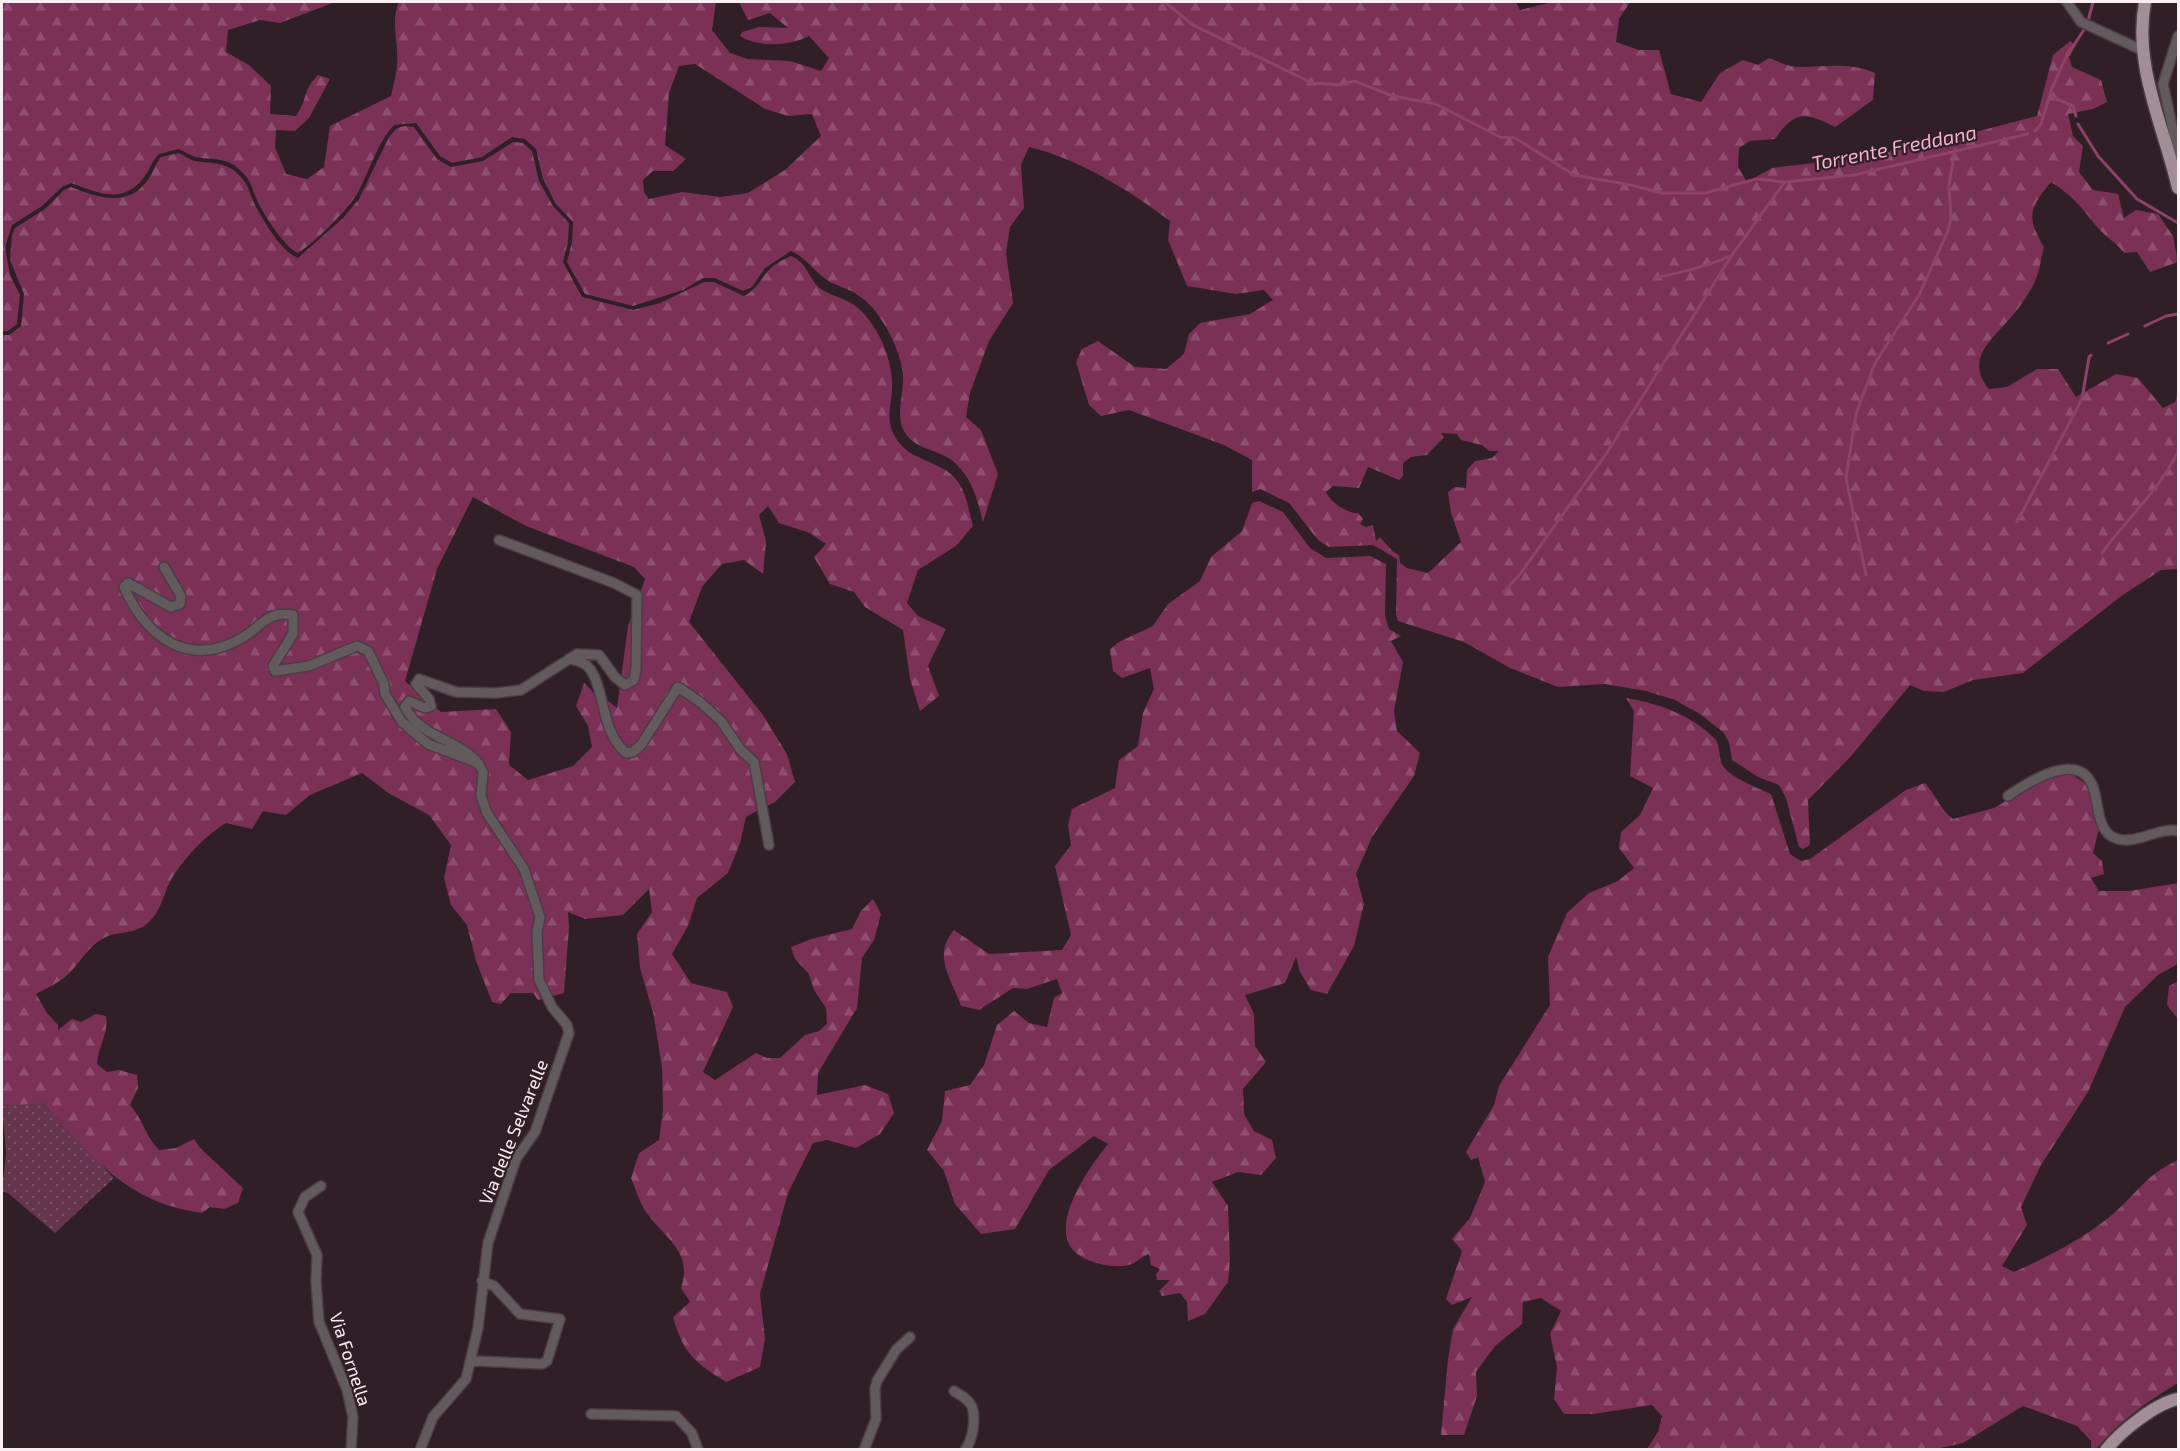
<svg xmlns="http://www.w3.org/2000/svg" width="2180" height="1451" viewBox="0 0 2180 1451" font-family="'Exo 2',sans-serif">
  <defs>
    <pattern id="grass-dots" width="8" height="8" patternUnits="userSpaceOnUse" patternTransform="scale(1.5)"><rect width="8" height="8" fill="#64354c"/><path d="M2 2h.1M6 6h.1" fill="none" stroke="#7b5366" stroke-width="1.8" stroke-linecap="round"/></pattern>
    <pattern id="forest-firs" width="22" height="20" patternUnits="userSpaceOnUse" patternTransform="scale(1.5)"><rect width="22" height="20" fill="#7b3056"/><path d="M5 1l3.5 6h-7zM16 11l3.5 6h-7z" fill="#8f4e6f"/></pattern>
  </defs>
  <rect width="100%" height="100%" fill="#301f26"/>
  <path fill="url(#grass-dots)" d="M36,1102L43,1103L114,1178L55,1233L9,1194L2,1191L6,1153L2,1106Z"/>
  <path fill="url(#forest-firs)" fill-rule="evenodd" d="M2,2H335L280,23L260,20L228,30L226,52L249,65L271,86L270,114L296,116C308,99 302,91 318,75L330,79L309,118L295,131L276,130L275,147L286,174L307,179L324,167L330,126L391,96C393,86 397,74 397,63C399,43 390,21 399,2H716L712,30L730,53L747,59L790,61L821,71L829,58L809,36C790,46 759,48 740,36L742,32L759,27L788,28L770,13L748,20L739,2H1516L1520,10L1553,2H1630L1619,19L1616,42L1639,50H1659L1671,94L1701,102L1720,73L1743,60L1758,65L1769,58C1777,61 1787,66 1796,67C1825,68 1846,61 1875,73L1873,100L1835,127C1805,112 1795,110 1775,139L1750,141L1739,148L1738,167L1747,182L1772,168L1855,158L1897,150L1917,138L1937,142L2037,116L2053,55L2070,41L2076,45L2069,57L2072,67L2101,80L2107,102L2093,109L2068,114L2073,136L2083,146L2079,172L2093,190L2118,194L2124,218L2136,210L2158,214L2173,236L2178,262L2150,272L2137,252L2124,253C2117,243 2107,238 2099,229C2081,208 2076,198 2051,182C2029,209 2026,216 2044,247C2041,258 2040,269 2036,279C2031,291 2021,305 2013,315C1995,337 1963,358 1989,389L2007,387L2037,369H2058L2076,397L2116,374L2138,378L2163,408L2175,402L2178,392V569L2161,570L2120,597L2023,673L1973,680L1944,692L1924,691L1910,685L1852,755L1808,800L1810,845L1803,849L1799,847L1786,798L1779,785L1758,777L1732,760L1729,742L1723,732L1700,714L1675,700L1646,691L1605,684L1558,687L1510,668L1464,642L1398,621L1396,614L1397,559L1373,545L1329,547L1318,540L1289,503L1260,489L1252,492V460L1224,445L1129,410L1101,416L1089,405L1076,362L1082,349L1098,341L1135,367L1166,369L1184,354L1189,334L1200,323L1250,314L1273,300L1264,290L1236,294L1187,286L1168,240L1170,221C1129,190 1079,159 1029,147L1021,165L1024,208L1010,227L1006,253L1013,303L989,341L970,393L966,417L981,430L998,474L983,522C977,498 971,474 950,459C934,448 915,450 904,431C895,415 904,395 903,377C903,354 881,311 862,298C852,290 841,287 830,282C815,273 807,258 791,251L765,268L752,287L743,291L715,278H703L683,290L633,306L585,294L567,262L572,242L573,222L556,204L543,179L536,149L525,139L512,137L482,157L452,163L440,156L416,123L394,125C376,145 370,171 357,194C347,211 314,243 298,253C285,248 264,215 258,202C253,192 252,182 243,173C227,156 217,161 196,157C191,156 184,151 179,149L159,154C153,160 151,166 147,173C125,206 101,194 71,183L62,187L42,206L12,225L5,247L10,275L20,295L17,324L8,331H2ZM695,64L765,109L788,116L812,114L821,136L785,170L748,193L721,197L682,192L649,199L644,192L643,180L653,171H673L686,159L665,145L669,93L679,66ZM1441,433L1457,434L1461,440L1482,445L1489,451H1499L1492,458L1475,461L1467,470L1466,488L1455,487L1448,492L1451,513L1461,542L1428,573L1407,568L1400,563L1399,555L1392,551L1380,537L1376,541L1373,525L1366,527L1360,524L1363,519L1358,513C1348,514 1330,502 1326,492L1333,486L1359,488L1368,467L1399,480L1403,476V463L1411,457L1427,455L1444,437Z
    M405,126L414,127L437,159L451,167L483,161L513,142L523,143L532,151L539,181L553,206L569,223L568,242L563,262L582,297L633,310L660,303L704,282H714L744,296C756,290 758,283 767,272C773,265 782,260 791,256C810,264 808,282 824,291C835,297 847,299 857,307C879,326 894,362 892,390C891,405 886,420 894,435C909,464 942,458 959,483C967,496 969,512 973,526L956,546L918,570L907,603L918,616L946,629L928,666L939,696L920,711L910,679L903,630L865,607L854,592L830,584L814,557L826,544L810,533L779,523L768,506L759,515L766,541L763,574L744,560L722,564L702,587L689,622L763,715L787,754L795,782L775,802L765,807L756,761L742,747L723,719L682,685L672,688L647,732L632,749L626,750L620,744L602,696L617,708L628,626L645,579L634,567L526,526L473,497L437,569L405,681L441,712L496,709L511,732L509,765L528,780L573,766L592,747L588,726L576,706L584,683C607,701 603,736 625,756C656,750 659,710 679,690L719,723L738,751L751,764L760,809L746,817L740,843L728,873L697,898L688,926L672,954L691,983L727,992L733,1007L703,1072L715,1080L756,1053L767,1058H780L805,1035L819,1031L827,1024L826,1008L814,990L809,974L795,959L791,947L811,939L852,929L861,911L873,899L881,914L874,940L862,958L857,1008L818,1073L817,1095L865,1085L888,1094L894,1113L880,1134L856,1148L827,1140L813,1143L788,1193L760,1294L765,1339L760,1367L726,1382C695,1363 683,1353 673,1317L690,1302L681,1288C694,1250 662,1237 644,1209C639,1200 635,1188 631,1178L639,1153L659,1140L663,1110L662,1067L653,1012L640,968L637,934L652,912L649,889L623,915L585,919L568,912L569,927L564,993L538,1000L533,993H511L501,1004L492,1002L476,961L467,925L451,905L444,878L451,845L429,815L390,794L362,773L310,795L286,815L263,811L252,829L226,823C206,834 173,869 166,891C161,903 159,912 149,922C134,936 117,930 102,939C85,949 79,966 64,978C56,984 45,989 36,994L47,1013L58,1025V1030L72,1019L81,1022L96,1014L106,1016C109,1034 98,1046 97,1064L107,1072L119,1070L137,1075L138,1088L130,1105C143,1119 145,1136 159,1150L176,1148L194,1139L201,1149L243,1188L238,1203L224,1209L210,1207L202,1213C124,1202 94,1157 43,1103L2,1106V335H9L21,326L24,294L10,260L12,235L15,228L45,209L64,190L71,187C101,199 133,209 152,173C155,167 156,163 161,157L179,153C184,155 190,160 195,161C213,164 227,161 241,177C249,185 250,196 255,205C265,223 280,250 298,258L343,218L359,199L389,137L397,128Z
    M1259,501L1283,512L1310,548L1326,558L1370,556L1386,564L1385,616L1389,629L1401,636L1391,641L1403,662L1394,711L1397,731L1420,753L1414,776L1372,837L1356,874L1364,904L1354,946L1327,994L1311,990L1300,972L1296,957L1285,983L1245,995L1254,1014L1255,1046L1266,1062L1243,1089L1244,1114L1254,1131L1272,1140L1276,1158L1261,1175L1238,1172L1212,1182L1228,1206L1230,1259L1228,1282L1205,1314L1188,1321L1187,1302L1180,1293L1162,1296L1159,1291L1170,1280H1157L1156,1274L1160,1269L1151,1265L1149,1254C1142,1256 1136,1263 1129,1265C1117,1268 1100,1265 1088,1260C1037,1240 1087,1170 1108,1144L1094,1136L1049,1170L1015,1229L981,1234L955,1204L944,1171L927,1150L942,1121L945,1091L970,1085L984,1065L997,1025L1014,1011L1029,1023L1047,1027L1054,998L1062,993L1057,979L1027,989L1013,988L979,1010L961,1006C951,977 932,956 954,930L989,954L1062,950L1071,935L1055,866L1071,845L1068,825L1072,809L1115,788L1119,760L1138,746L1143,713L1154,689L1150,668L1122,678L1113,671L1110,649L1119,642L1153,626L1168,604L1200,581L1211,557L1242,531L1252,503Z
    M1626,698C1658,703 1692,715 1715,739C1721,746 1718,758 1723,766C1730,777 1759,789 1771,794L1790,854L1801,861L1810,859L1906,790L1925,783C1935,794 1941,811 1953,819L1994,808L2047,777L2071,774L2086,784L2091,797L2094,816L2099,829L2093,853L2102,861L2104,874L2091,878L2099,891H2129L2178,883V964L2158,975L2125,1007L2088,1092L2041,1165L2021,1207L2027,1225L2002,1266L2014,1272C2047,1257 2079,1241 2107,1219C2136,1196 2142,1177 2178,1160V1383C2146,1402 2120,1421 2096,1449H2091V1441L2077,1426L2023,1406L1963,1443L1936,1449H1647L1658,1432L1662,1416L1652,1405L1593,1414H1564L1554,1399L1557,1367L1550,1334L1561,1311L1541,1298L1523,1302L1522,1324L1495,1346L1476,1372L1477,1396L1464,1435H1441L1448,1359L1453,1329L1472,1297L1452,1305L1446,1299L1462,1251L1452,1239L1470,1218L1485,1182L1478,1157L1471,1160L1466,1152L1494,1105L1499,1086L1550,1005L1548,957L1567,913L1589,893L1618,881L1634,868L1619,848L1621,832L1640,815L1653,788L1630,776L1634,711Z
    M2178,981V1019L2167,1005L2169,986Z"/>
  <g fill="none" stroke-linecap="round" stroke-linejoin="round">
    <path stroke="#8f4268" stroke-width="3" d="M1165,2L1193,25L1312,83L1340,85L1354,81L1393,96L1436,104L1500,137L1515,138L1574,175L1631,185L1661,193H1705L1756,179L1785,182L1854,175L2028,134
      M2050,96L2073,106L2076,116
      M2078,124L2098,156L2137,199L2178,223
      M2035,131L2041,124L2052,88L2065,59L2087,25L2093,2
      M1654,278C1679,273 1706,267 1730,256
      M2145,326L2166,316L2178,314
      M2108,343L2128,334
      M2017,522L2082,399L2089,357L2091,355
      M2102,553C2127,519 2159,490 2178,452
      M1866,575L1846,478L1856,414L1875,363L1919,295L1948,231L1951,219L1949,185L1955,149
      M1504,592L1520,574L1606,454L1732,255L1784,183"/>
    <defs>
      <path id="minor" d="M2067,2L2081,22L2144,51
        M2178,36L2163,84L2178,154
        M164,567L181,596L180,604L171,607L128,583L124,587C147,639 191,670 245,636C264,624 267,611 293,615V634L273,666L275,671L309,666L357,646L368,651L384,684L385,694L402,722L428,744L478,763L483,772L481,796L487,813L524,869L540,917L537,932L539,980L552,1007L567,1025L569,1033L535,1132L516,1159L488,1243L478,1328L466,1379L433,1417L420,1450
        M569,659C577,660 585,662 590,669C606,692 600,730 626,753L633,752L641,745L678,687L700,702L721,721L740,749L754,762L769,845
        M478,763C459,739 420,738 405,707L409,701L425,708L431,706L429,699L416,684L419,679L456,692L496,693L521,690L577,654L599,655L615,677L625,685L634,680L636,669L637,595L614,583L499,540
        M2008,796C2031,780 2085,746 2095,794C2098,807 2099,829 2111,836C2132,849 2157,826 2178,831
        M321,1186L305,1197L298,1212L317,1255L316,1282L319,1322L347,1390L353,1417L351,1450
        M470,1363L475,1361L542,1364L547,1361L560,1319L520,1314L494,1286L482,1281
        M954,1391C960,1395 969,1399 972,1407C976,1418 973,1440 965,1450
        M591,1414L676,1416L692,1433L698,1450
        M864,1450L876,1419L875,1389L877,1381L896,1350L910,1337"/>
      <path id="major" d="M2145,2C2133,66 2164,127 2178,188
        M2106,1450C2120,1432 2156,1403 2178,1399"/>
    </defs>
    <use href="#minor" stroke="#4c3c43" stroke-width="12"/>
    <use href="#major" stroke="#4c3c43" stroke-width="15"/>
    <use href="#minor" stroke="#635a5e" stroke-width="9"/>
    <use href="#major" stroke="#a28e96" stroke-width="12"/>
  </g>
  <g text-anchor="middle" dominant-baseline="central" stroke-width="4.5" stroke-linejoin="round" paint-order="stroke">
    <g font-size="18" fill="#fbeef3" stroke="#301f26">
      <text transform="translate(513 1132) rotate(-68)">Via delle Selvarelle</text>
      <text transform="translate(351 1359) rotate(72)">Via Fornella</text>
    </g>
    <g font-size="20" font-style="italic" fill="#f6b3d1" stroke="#301f26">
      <text transform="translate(1894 147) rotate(-11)">Torrente Freddana</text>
    </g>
  </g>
  <rect width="2180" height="1451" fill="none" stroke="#fbeef3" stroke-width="6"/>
</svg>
